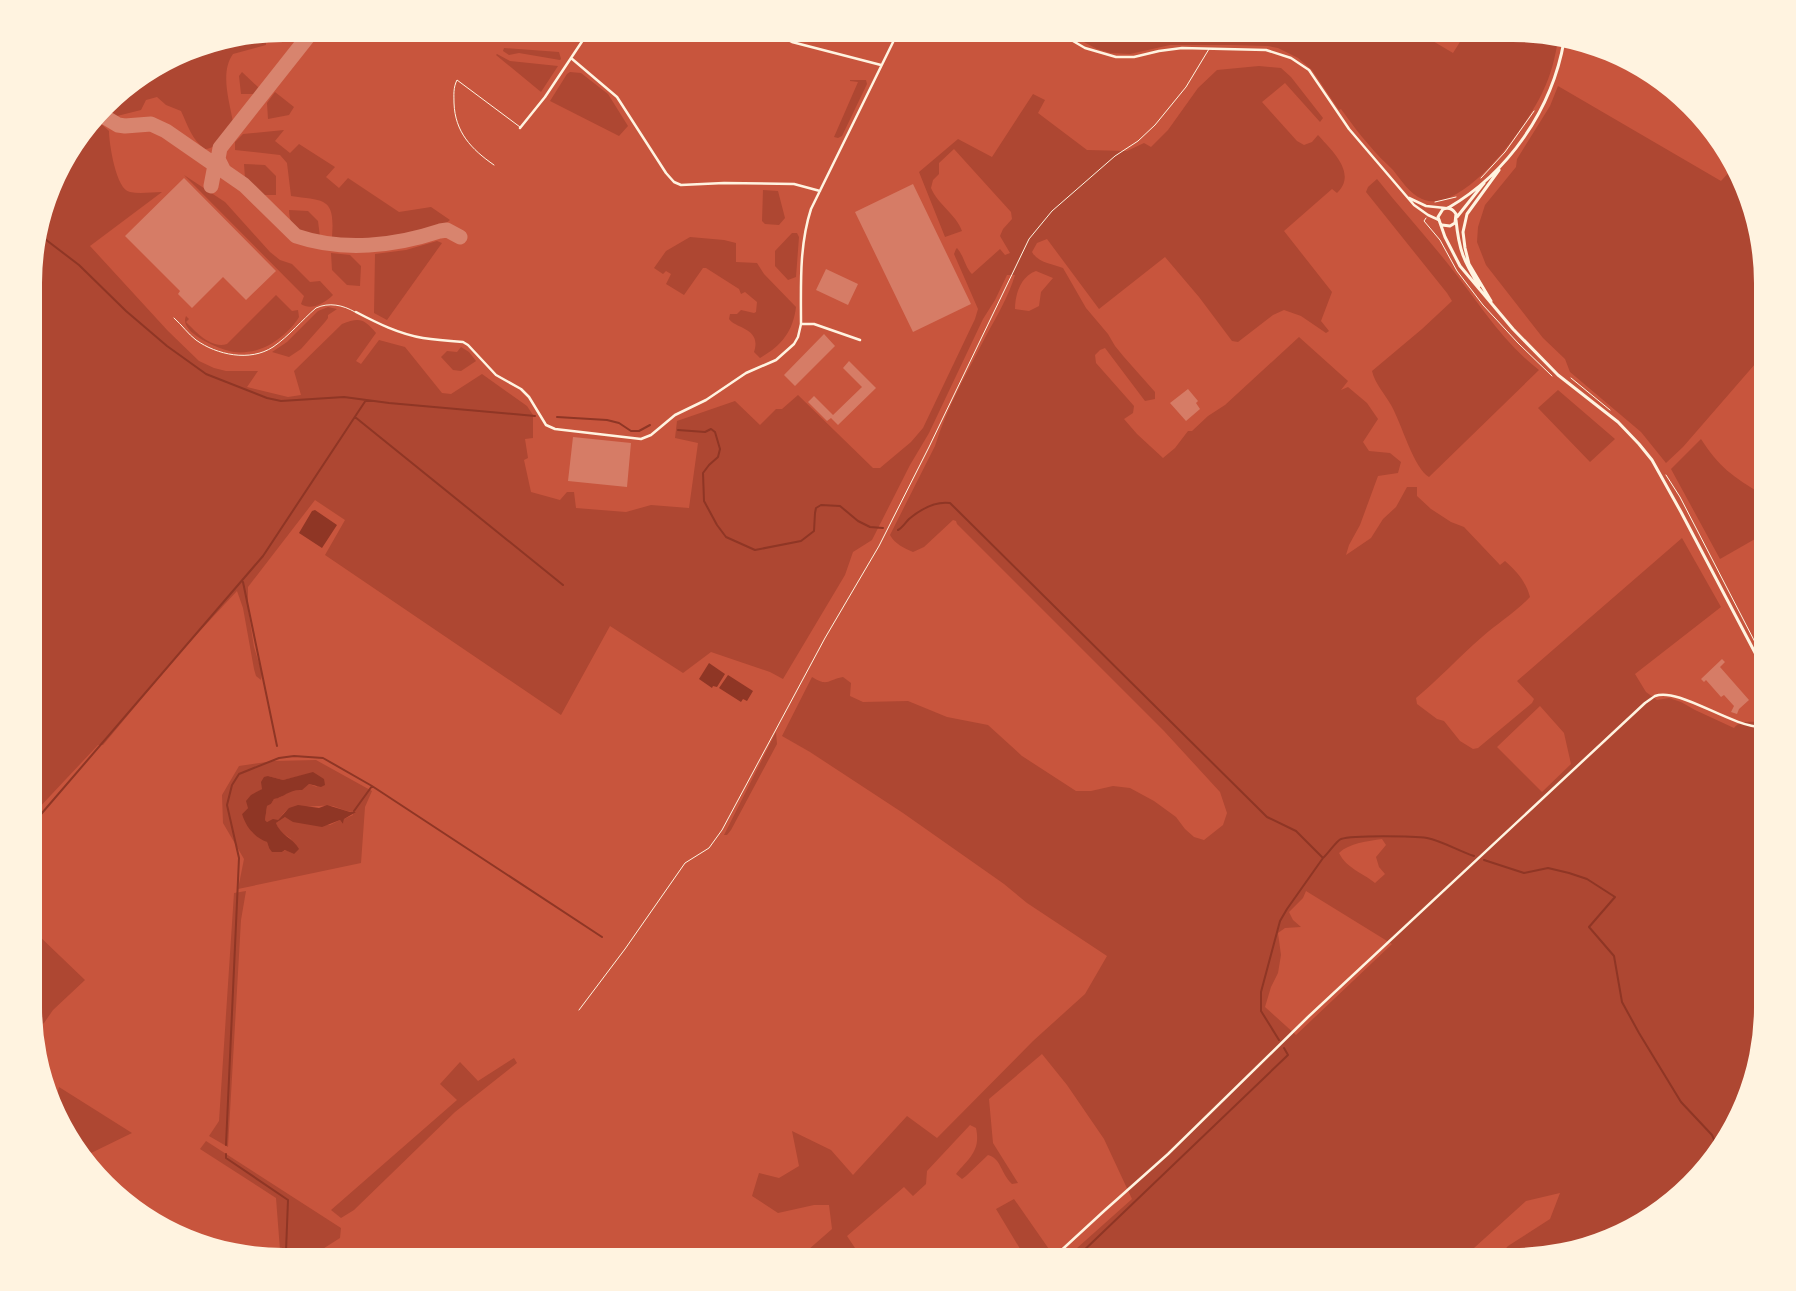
<svg xmlns="http://www.w3.org/2000/svg" width="1796" height="1291" viewBox="0 0 1796 1291" font-family="'Titillium Web',sans-serif">
  <rect width="100%" height="100%" fill="#c8553d"/>
  <path fill="#ae4732" fill-rule="evenodd" d="M1069,34H1421L1453,53L1465,34H1528L1558,40C1555,58 1551,75 1543,91C1529,123 1463,217 1422,199C1410,194 1401,180 1393,170C1385,162 1376,154 1369,145C1359,134 1350,121 1341,109L1339,110L1312,70L1298,58L1278,48L1268,46L1230,45H1170L1130,54L1111,53L1097,49Z
    M266,37V45L233,54C220,72 229,100 233,122C225,133 220,148 205,149C192,140 188,126 181,111L166,105L157,97L146,100L141,110L113,117L107,111L119,96L188,53Z
    M504,48L559,52L561,59L560,60L519,53L509,55L503,51Z
    M497,54L510,61L558,66L541,92L496,55Z
    M1259,66L1281,68L1291,77L1323,118L1320,122L1285,83L1262,102L1297,141L1304,145L1312,142L1318,135C1331,150 1358,173 1337,193L1332,189L1284,231L1332,292L1321,321L1329,331L1326,333L1301,316L1284,310L1273,315L1238,342L1232,341L1199,297L1165,257L1099,309L1047,239L1037,243L1032,252C1038,263 1053,264 1063,268L1086,308L1108,334L1115,346L1124,357L1155,392V399L1145,401L1105,348L1100,350L1095,355L1096,363L1134,406L1133,413L1124,419L1137,434L1163,458L1175,448L1188,431H1192L1208,416L1225,405L1299,337L1348,381L1341,390L1348,387L1367,403L1378,419L1363,442L1369,451L1390,453L1401,462L1398,473L1378,476L1360,525L1349,545L1346,555L1371,538L1383,519L1396,507L1407,487H1417V496L1431,509L1451,522L1464,527L1500,565L1505,561C1517,572 1525,580 1530,597C1516,612 1498,623 1482,637C1459,657 1439,679 1416,698L1417,704L1437,719L1444,721L1460,741L1473,749L1478,748L1532,703L1534,699L1517,681L1682,538L1721,607L1635,674L1646,692L1657,700L1669,698L1681,702L1695,710L1734,728C1741,719 1752,723 1762,721V1023L1743,1103L1710,1160L1665,1205L1623,1231L1577,1249L1513,1257H1498L1508,1246L1550,1219L1560,1193L1526,1201L1464,1257H1067L1132,1199L1104,1139L1067,1085L1042,1054L989,1099L993,1143L1018,1183L1012,1184C1001,1174 1001,1158 988,1155L966,1176L962,1179L956,1174C969,1158 981,1151 976,1128L970,1125L927,1171L926,1184L913,1196L904,1187L847,1236L861,1257H800L832,1229L829,1205H814L778,1213L752,1196L759,1173L779,1178L799,1166L792,1131L831,1150L853,1175L907,1116L937,1138L1033,1041L1085,994L1107,956L1027,903L1004,884L903,813L810,752L782,736L812,677C828,687 827,680 843,677L851,683L850,696L863,702L908,701L947,717L988,725L1022,756L1076,791H1091L1113,786L1130,788L1154,801L1176,817L1185,829L1194,837L1204,840L1223,825L1227,813L1220,792L1164,731L957,524L956,521L953,520L924,547L913,552C904,548 895,544 890,535L935,446C947,407 968,371 987,334C997,316 1009,295 1015,275H1007L995,300L983,319L929,433L910,465L872,540L853,552L845,575L783,679L770,672L711,652L683,673L610,626L561,715L325,555L345,520L315,500L248,587V609L254,647L262,673L261,680L256,676L254,669L243,608L237,591L184,648L103,745H98L36,811V251L60,173L99,122L109,131C109,143 116,190 130,192C140,194 152,192 162,192L90,246L168,331L199,361L214,368L226,371H258L247,387L288,397L301,395L294,371L342,324C360,317 364,319 376,333L356,361L361,364L379,340L405,347L442,393L451,394L482,374L527,406L533,415V438L525,439L528,458L524,460L531,492L560,500L567,492H574L576,508L626,512L651,505L689,508L698,443L675,438L677,421L735,401L760,425L776,409H782L798,395L873,468H880L911,442L923,428L975,319L978,309L954,254L956,249L957,248C964,256 965,267 972,274L1000,249L1005,255L1010,253L1000,236L1003,229L1012,219L1011,212L954,149L939,163V174L933,180L931,188C938,205 956,214 962,231L945,237L919,172L958,139L992,157L1033,94L1045,100L1038,113L1087,150L1127,151L1144,143L1151,147L1168,130L1198,88L1217,70ZM1036,271L1053,278L1041,292L1039,306L1029,311L1015,309C1015,294 1021,276 1036,271ZM1540,706L1564,733L1571,764L1542,792L1497,747ZM1382,839L1386,845L1376,857L1379,867L1385,874L1375,883C1362,872 1347,869 1339,853C1349,843 1368,841 1382,839ZM1306,891L1392,944L1296,1035L1265,1007L1271,987L1278,973L1281,955L1278,933L1285,928L1301,927L1293,920L1289,912L1303,898Z
    M242,72L259,88L254,94H241L239,76Z
    M570,72L581,73L608,94L628,126L619,136L550,101L567,74Z
    M850,80H866L867,84L842,136L838,138L834,137L858,82L850,81Z
    M1558,86L1721,181L1733,168L1736,173L1741,190L1737,194L1743,198L1762,268V356L1683,447L1666,463L1641,432L1570,372L1565,359L1543,338L1486,265L1477,242L1478,227L1485,205L1516,167L1517,159L1550,106Z
    M275,92L294,107L289,115L268,119L267,103Z
    M284,130L275,141L290,153L299,144L335,167L326,177L339,188L348,178L399,212L431,207L450,220C440,231 382,240 365,241C355,242 344,240 334,239L332,237C335,197 325,201 291,196L287,163L280,155L235,150V142L243,134Z
    M244,164L265,165L276,176V195H259L245,178Z
    M184,175L225,202L270,252L280,260L292,264L310,282L320,281L333,295C325,303 311,311 301,304L304,296L301,293Z
    M1377,179C1400,208 1425,235 1448,264C1477,300 1502,342 1539,370L1429,477C1414,469 1401,422 1391,405C1385,394 1375,384 1372,371L1422,329L1452,301L1447,293L1366,192L1368,187Z
    M763,190L778,191L785,218L779,225L765,224L762,221Z
    M289,210L308,211L318,221L320,237C300,233 290,232 289,210Z
    M792,233H797L799,237L796,277L788,280L775,266V251Z
    M690,237L724,240L736,243V262L757,263L764,274L796,307C793,332 781,346 760,358L754,352C762,328 736,329 729,319L730,314H737L741,310L754,313L756,312L757,302L745,292L741,294L739,289L706,268H703L684,295L666,284L671,274L666,271L663,274L654,268L666,251Z
    M437,241L442,243L387,320L374,313L375,254L406,250Z
    M331,253L350,255L361,266L360,286L347,285L332,270Z
    M276,295L292,311L298,310L299,317C291,331 272,346 257,350C250,352 241,353 234,352C221,350 178,333 186,316L189,319L186,322C196,332 211,349 227,344Z
    M328,307L337,309L328,315V318L325,322L301,349L289,357L272,352L287,342L318,311Z
    M461,347L469,352L476,361L461,371L453,370L441,357L447,351L457,352Z
    M1558,390L1615,439L1590,462L1538,408Z
    M1701,439C1719,467 1733,477 1762,494V535L1720,559L1671,469Z
    M776,732L777,744L731,830L727,835H724Z
    M316,760L372,791L365,807L361,863L238,889L244,859L223,823L222,795L239,766L274,761ZM308,774L317,787L309,784L300,790C290,787 284,798 274,799L271,804L267,806L265,820L267,822L273,820H278C280,818 283,813 286,811C291,807 326,805 333,806C339,808 346,811 352,812L353,815L344,819L343,824L340,820L330,825L285,817L276,823L279,830L291,839L294,854L286,850L282,852L269,848L267,842L252,832L242,814L248,808L251,796L262,789L268,776L283,780Z
    M246,891L241,920L228,1147L209,1136L219,1121L234,893Z
    M36,933L85,980L53,1010L44,1023L36,1028Z
    M514,1058L517,1063L455,1112L354,1210L341,1218L331,1210L457,1100L440,1084L460,1062L478,1081Z
    M59,1087L132,1133L87,1155L67,1132L56,1099Z
    M206,1141L341,1228L340,1238L310,1257H271L280,1250L276,1198L200,1149Z
    M1014,1199L1051,1252L1045,1257H1025L996,1209Z"/>
  <path fill="#8f3625" d="M315,510L337,525L322,548L299,533L312,511Z
    M709,663L725,674L717,687L713,686L712,688L699,679Z
    M728,675L753,691L747,701L743,699L741,702L719,688Z
    M313,772L324,779L325,785L321,787L309,784L302,790C289,789 285,797 274,799L271,804L267,806L265,820L267,822L273,819L278,820L289,808L298,805L319,808L327,805L350,812H356L344,819L343,824L340,820L322,827L293,822L285,817L276,823C280,835 293,838 299,849L294,854L285,850L282,852H272L269,848L267,842C254,837 246,827 242,814L248,808L246,801L251,795L262,789L261,782L264,777L268,776L283,780Z"/>
  <g fill="none" stroke-linecap="round" stroke-linejoin="round">
    <path stroke="#8f3625" stroke-width="2" d="M41,236L79,265L126,311L167,346L206,374L267,398L281,401L344,397L389,403L535,416
      M355,417L563,585
      M557,417L607,420L619,423L631,431H639L650,425
      M678,430L705,432L711,429L715,432L720,449L718,457L709,465L703,473L704,501L717,525L726,537L755,550L801,541L814,531L815,513L816,508L821,505L840,506L858,521L870,527L883,528
      M898,530C902,528 905,523 909,519C921,509 935,501 950,503L1267,817L1296,831L1323,858C1328,854 1337,840 1341,839C1353,835 1414,836 1427,838C1442,841 1459,851 1474,856
      M243,582L277,746
      M372,786L602,937
      M36,820L263,556L366,400
      M1484,860L1524,873L1548,868L1569,873L1587,879L1615,897L1589,927L1614,956L1622,1002L1639,1033L1681,1102L1712,1135L1717,1146
      M1279,1040L1261,1011V992L1280,921L1287,909L1323,858
      M226,1145L239,858L227,805L232,785L239,774L279,758L294,756L323,758L372,786L354,811
      M226,1154V1158L288,1200L286,1251
      M1077,1257L1288,1055L1284,1048"/>
    <path stroke="#d8846e" stroke-width="15" d="M1438,34H1446
      M103,116L118,125L125,126L151,124L166,131L244,185L296,236C343,252 395,246 440,231L447,230L460,237
      M224,171L218,159L220,148L310,34
      M211,186L215,165"/>
  </g>
  <path fill="#d67c66" d="M184,178L276,271L246,300L223,277L192,308L178,294L180,291L125,236Z
    M913,184L971,304L913,332L855,212Z
    M826,269L858,284L848,305L816,290Z
    M824,334L835,346L795,386L784,375Z
    M849,361L876,388L838,425L831,418L827,421L808,402L814,396L833,415L862,387L843,368Z
    M1188,389L1198,401L1196,403L1200,409L1186,421L1170,403Z
    M573,437L631,443L627,487L568,481Z
    M1722,659L1725,662L1720,667L1749,700L1739,709L1737,714L1731,712L1734,706L1724,695L1721,697L1706,680L1704,682L1701,679Z"/>
  <g fill="none" stroke-linecap="round" stroke-linejoin="round">
    <path stroke="#fff3e0" stroke-width="1" d="M1481,178L1505,152L1534,111
      M1435,202L1456,197
      M1426,218L1424,221L1440,240L1457,271L1483,305L1518,343L1552,376
      M1571,378L1610,410
      M1666,475L1680,497L1757,646"/>
    <path stroke="#fff3e0" stroke-width="1" d="M494,165C471,149 455,132 454,103C454,95 453,88 457,80L520,127
      M174,318C182,325 188,334 196,340C217,355 250,362 273,347C289,336 302,320 316,308C329,302 343,305 355,312
      M579,1010L625,949L685,863L709,848L722,830L825,638L879,546L929,447L1029,239L1052,211L1115,156L1138,141L1155,125L1186,87L1209,49"/>
    <path stroke="#fff3e0" stroke-width="2.5" d="M776,34L792,42L881,65
      M1061,34L1085,48L1116,57H1134L1159,51L1182,48L1266,50L1291,58L1309,70L1349,129L1414,205L1428,215L1439,220
      M571,58L617,97L666,173L674,182L681,185L724,183L794,184L820,191
      M520,128L545,97L587,34
      M1409,198L1426,206L1445,208
      M356,312C377,323 399,334 423,338C436,340 449,341 463,342L468,345L496,375L521,389L529,397L546,425L555,429L641,439L651,435L675,415L706,400L746,373L776,360L794,344L798,337L801,324C801,286 799,246 811,209L897,34
      M801,324H814L860,340
      M1054,1257L1104,1211L1168,1154L1308,1017L1645,703C1648,701 1652,698 1655,696C1679,687 1731,727 1762,727"/>
    <path stroke="#fff3e0" stroke-width="3" d="M1448,208C1508,173 1552,110 1564,41
      M1457,217L1484,183
      M1456,220C1459,251 1464,261 1479,286
      M1442,225L1450,226L1455,223L1456,214C1453,209 1449,207 1443,209L1438,217L1445,237L1460,266L1513,329L1558,375L1618,422L1639,444L1652,460L1681,512L1762,666
      M1491,301L1469,264L1465,248L1463,232L1467,214L1499,170"/>
  </g>
  <path d="M0 0H1796V1291H0ZM283 42H1513A241 241 0 0 1 1754 283V1007A241 241 0 0 1 1513 1248H283A241 241 0 0 1 42 1007V283A241 241 0 0 1 283 42Z" fill="#fff3e0" fill-rule="evenodd"/>
</svg>
